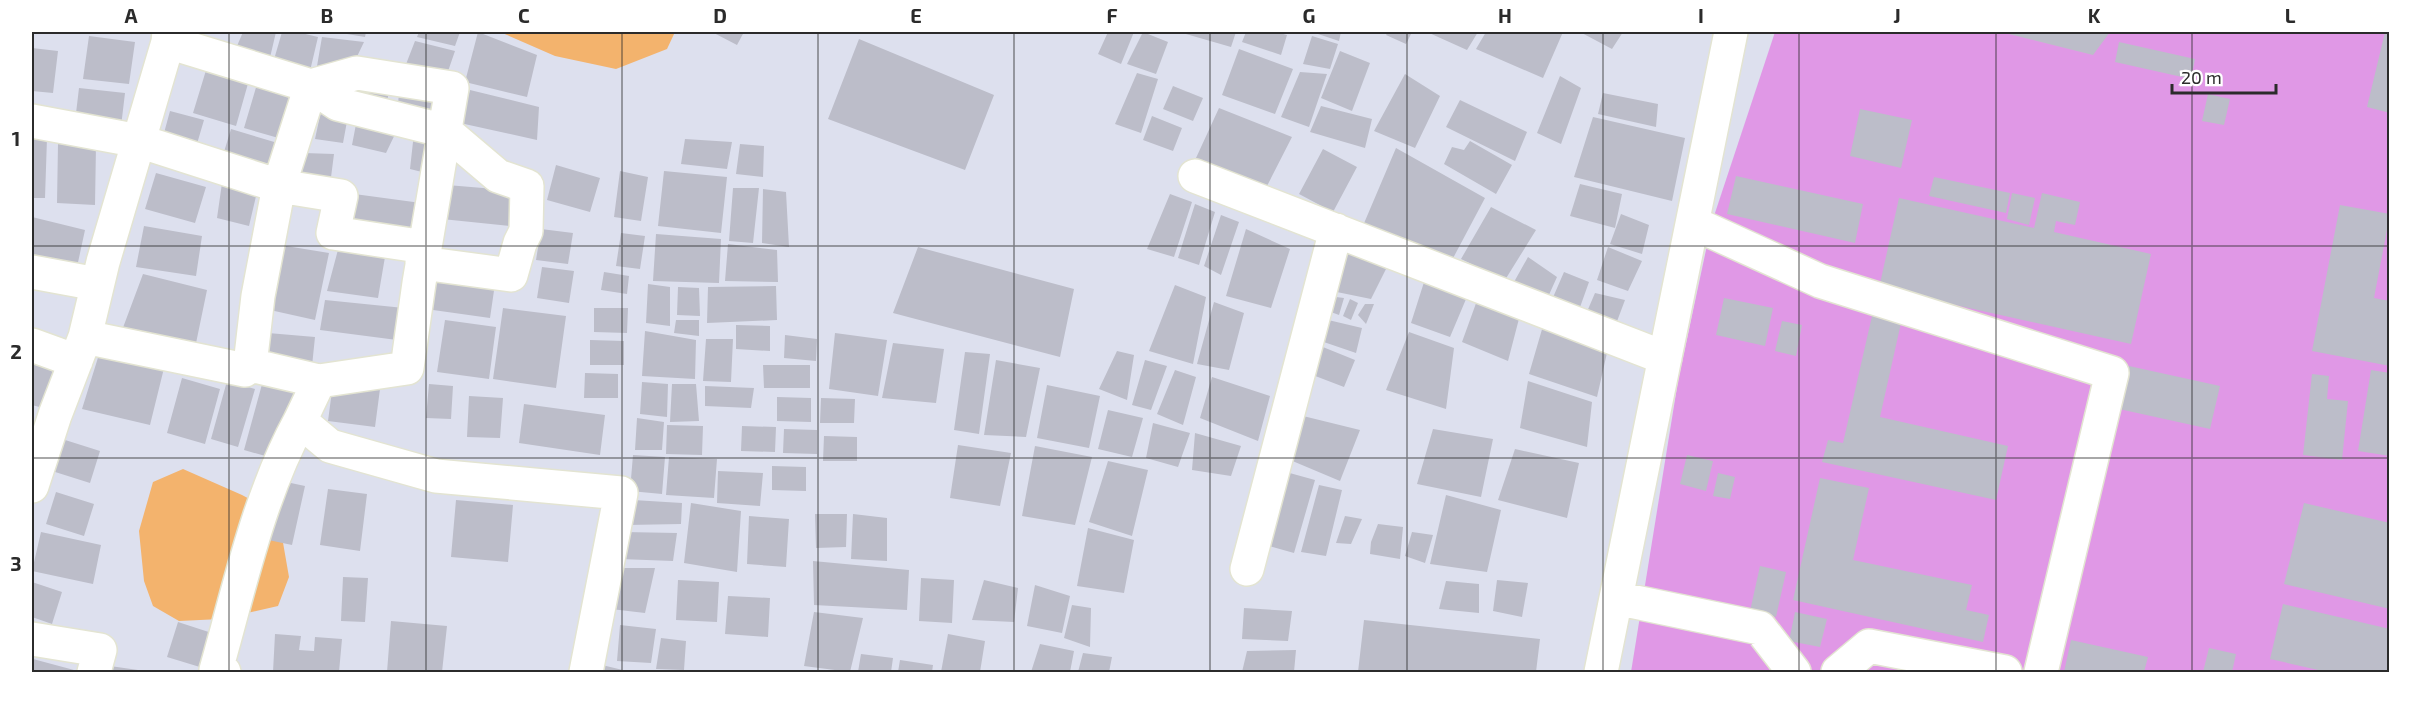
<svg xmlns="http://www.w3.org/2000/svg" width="2421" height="704" viewBox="0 0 2421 704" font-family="'Exo 2',sans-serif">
  <rect width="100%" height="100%" fill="#dde0ee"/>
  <path fill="#e098e6" d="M1775,32H2389V672H1631L1678,381L1712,222Z"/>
  <path fill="#f3b36d" d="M500,32H675L667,49L616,69L555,56Z
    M183,469L242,495L278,514L289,577L278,606L221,619L179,621L153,606L144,581L139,531L153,482Z"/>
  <path fill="#bcbdc9" d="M243,32H276L268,66L234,53Z
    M282,32H297L318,37L310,71L273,63Z
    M335,32H366L365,37Z
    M419,32H460L455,46L417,37Z
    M478,32L537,55L527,97L465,82Z
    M712,32H744L737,45Z
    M1108,32H1134L1121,64L1098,54Z
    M1143,32L1168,42L1156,74L1127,64Z
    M1179,32H1236L1231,47Z
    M1246,32H1276L1287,35L1281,55L1242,42Z
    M1312,32H1341L1339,41Z
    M1388,32H1412L1406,44L1386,35Z
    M1427,32H1478L1467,50Z
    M1486,32H1563L1543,78L1476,49Z
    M1580,32H1623L1612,49Z
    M2001,32H2110L2093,55Z
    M2385,32H2390V113L2367,107Z
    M89,36L135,42L129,84L83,79Z
    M1312,36L1338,44L1330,69L1303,64Z
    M322,37L364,42L352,67L316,72Z
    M859,39L994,95L965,170L828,119Z
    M415,41L455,51L445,80L403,72Z
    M2119,42L2195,59L2191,79L2115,62Z
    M32,48L58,51L53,93L32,91Z
    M1239,49L1293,69L1275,114L1222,95Z
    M1340,51L1370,63L1352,111L1321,98Z
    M207,67L249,80L236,126L193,113Z
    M1300,72L1327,74L1309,127L1281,117Z
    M1137,73L1158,79L1141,133L1115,124Z
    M1405,74L1440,96L1415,148L1374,131Z
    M1560,76L1581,88L1561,144L1537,133Z
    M366,79L390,85L386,108L361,104Z
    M257,84L295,95L282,139L244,128Z
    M400,86L445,95L440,122L397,111Z
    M1173,86L1203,98L1193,121L1163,109Z
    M79,88L125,93L120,135L74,130Z
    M470,90L539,107L537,140L460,123Z
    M1603,93L1658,104L1656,127L1598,114Z
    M2208,94L2230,99L2224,125L2202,121Z
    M1460,100L1527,132L1515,161L1446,127Z
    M1321,106L1372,119L1365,148L1310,132Z
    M1219,108L1292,137L1267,186L1229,174L1196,158Z
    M1860,109L1912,120L1901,168L1850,156Z
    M170,111L204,120L194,154L161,144Z
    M321,111L348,116L343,143L315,139Z
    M1152,116L1182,128L1173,151L1143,140Z
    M1593,117L1685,138L1672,201L1574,177Z
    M357,119L398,128L386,153L352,145Z
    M231,129L281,144L270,180L220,165Z
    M414,133L432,138L426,173L410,169Z
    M32,137L47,138L45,198H32Z
    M685,139L732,142L727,169L681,164Z
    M1470,141L1512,165L1496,194L1444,164L1452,147L1464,150Z
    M58,144L96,145L95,205L57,203Z
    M740,144L764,146L763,177L736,174Z
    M1396,148L1485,198L1451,262L1362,228Z
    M1323,149L1357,167L1333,212L1299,194Z
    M304,153L334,154L330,185L298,182Z
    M556,165L600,178L590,212L547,200Z
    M620,171L648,177L641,221L614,217Z
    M664,171L727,177L721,233L658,226Z
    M156,173L206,187L195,223L145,209Z
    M1736,176L1863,204L1855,243L1727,214Z
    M1934,177L2010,193L2006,213L1929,196Z
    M222,183L257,192L249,226L217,218Z
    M1580,184L1622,194L1615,228L1570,216Z
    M447,185L519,191L521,227L442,219Z
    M733,188H759L753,243L729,241Z
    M763,189L786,192L789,247L762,243Z
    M347,193L421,203L418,241L341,228Z
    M2012,193L2035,198L2029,225L2007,219Z
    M2042,193L2080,202L2075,225L2056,221L2054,232L2151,254L2131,344L1879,288L1899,198L2034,228Z
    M1170,194L1192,202L1174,257L1147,249Z
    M1195,204L1215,212L1199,265L1178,258Z
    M2340,205L2390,214L2374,298L2390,301V366L2312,351Z
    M1491,207L1536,230L1505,280L1461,259Z
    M1621,214L1649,225L1642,254L1610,244Z
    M1221,215L1239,222L1221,275L1204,266Z
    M32,217L85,230L77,267L32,256Z
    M144,226L202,236L196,276L136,267Z
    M541,229L573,233L568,264L536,260Z
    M1246,229L1290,249L1271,308L1226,296Z
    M621,233L645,236L640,269L616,266Z
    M656,234L721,239L719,283L653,281Z
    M274,244L329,253L315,320L261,308Z
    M728,244L777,250L778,282L725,281Z
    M1340,245L1387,267L1371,299L1327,290Z
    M339,246L386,251L378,298L327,291Z
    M918,247L1074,289L1060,357L893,313Z
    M1608,247L1642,261L1628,291L1597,280Z
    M1528,257L1557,277L1548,297L1514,282Z
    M542,267L574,271L569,303L537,298Z
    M432,268L496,277L490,318L426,309Z
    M604,272L629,276L627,294L601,290Z
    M1564,272L1589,282L1579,310L1551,302Z
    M143,274L207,290L195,348L121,333Z
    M1425,279L1469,292L1450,337L1411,323Z
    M648,284L670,287V326L646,323Z
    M1175,285L1206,297L1193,364L1149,351Z
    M776,286L777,320L707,323L708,287Z
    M678,287L699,288L700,316L677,315Z
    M1595,293L1625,300L1616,324L1586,314Z
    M1479,295L1521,311L1508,361L1462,342Z
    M1336,297L1344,298L1339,315L1331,312Z
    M1724,298L1773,308L1765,346L1716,335Z
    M1350,299L1358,303L1351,320L1343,316Z
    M325,300L404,308L397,340L320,330Z
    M1214,302L1244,313L1229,370L1197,364Z
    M1365,304H1374L1366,324L1358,315Z
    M503,308L566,316L556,388L493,379Z
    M594,308H628L627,333L594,332Z
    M1872,316L1901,323L1880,417L2008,446L1996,500L1822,462L1828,440L1843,443Z
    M1324,319L1362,328L1356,353L1315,339Z
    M1545,319L1609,344L1597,397L1529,374Z
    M445,320L496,327L489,379L437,372Z
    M676,320H699V336L674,333Z
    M1782,321L1802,325L1796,356L1775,351Z
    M736,325L770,326V351L736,349Z
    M645,331L696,340L695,379L642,376Z
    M1409,332L1454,348L1446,409L1386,390Z
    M268,333L315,337L312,366L260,367Z
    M835,333L887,340L878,396L829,389Z
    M785,335L817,339L816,361L784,358Z
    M706,339H733L731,382L703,381Z
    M590,340L624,341V365H590Z
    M1308,341L1355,360L1344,387L1297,369Z
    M893,343L944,349L936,403L882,398Z
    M101,348L166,360L150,425L82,409Z
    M1117,351L1134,355L1127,400L1099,389Z
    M965,352L990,354L979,434L954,430Z
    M996,360L1040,368L1026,437L984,435Z
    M1145,360L1167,366L1151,410L1132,405Z
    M32,364L65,373L54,411L32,405Z
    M763,365H810V388H764Z
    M2129,366L2220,386L2210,429L2119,409Z
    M1175,370L1196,377L1183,425L1157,414Z
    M2371,370L2390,373V456L2358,451Z
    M585,373L618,374V398H584Z
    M2312,374L2329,376L2327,399L2348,401L2342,460L2303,455Z
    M264,377L317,392L297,465L244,450Z
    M1212,377L1270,396L1258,441L1200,418Z
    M182,378L220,389L205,444L167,433Z
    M227,381L255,389L238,447L211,439Z
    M1528,381L1592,402L1587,447L1520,428Z
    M642,382L668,384L667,417L640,414Z
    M333,383L380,389L375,427L328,421Z
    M429,384L453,386L451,419L426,418Z
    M672,384H696L699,421L670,422Z
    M1047,385L1100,396L1089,448L1037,438Z
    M705,386L754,388L751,408L705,406Z
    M469,396L503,398L500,438L467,437Z
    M777,397L811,398V422L777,421Z
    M821,398L855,399L854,423H820Z
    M524,404L605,415L600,455L519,443Z
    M1108,410L1143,418L1132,457L1098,449Z
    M1299,415L1360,430L1340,481L1283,457Z
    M637,418L664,422L662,450H635Z
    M1153,423L1190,433L1178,467L1146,458Z
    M667,425L703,426L702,455L666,454Z
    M742,426L776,427L775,452L741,451Z
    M784,429L817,430V454L783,453Z
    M1433,429L1493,439L1481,497L1417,484Z
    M1195,433L1241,446L1231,476L1192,470Z
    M824,436L857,437V461H823Z
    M62,439L100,451L90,483L52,471Z
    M958,445L1011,453L1000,506L950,498Z
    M1035,446L1092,457L1075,525L1022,516Z
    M1515,449L1579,463L1567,518L1498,500Z
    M633,455L665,457L662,494L630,491Z
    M1687,455L1713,461L1706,491L1680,484Z
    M669,457L717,459L714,498L666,495Z
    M1108,461L1148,470L1132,536L1089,522Z
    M772,466L806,467V491L772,490Z
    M718,471L763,473L760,506L717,503Z
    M1286,472L1315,480L1294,553L1266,545Z
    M1718,473L1735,477L1730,499L1713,496Z
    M1820,478L1869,488L1853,560L1972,585L1966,610L1989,615L1983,642L1793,600Z
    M272,479L305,486L292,545L259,538Z
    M1319,485L1342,490L1326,556L1301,552Z
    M328,489L367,494L360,551L320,545Z
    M56,492L94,504L84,536L46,524Z
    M1446,495L1501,510L1487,572L1430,564Z
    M456,500L513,505L508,562L451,557Z
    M633,500L682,503L681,524L627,525Z
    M691,503L741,511L737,572L684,563Z
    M2304,503L2390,523V609L2284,584Z
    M815,514H847L846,547L816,548Z
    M853,514L887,518V561L851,559Z
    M749,516L789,519L786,567L747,564Z
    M1345,516L1362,519L1351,544L1336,543Z
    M1378,524L1403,527L1400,559L1370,554L1371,542Z
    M1088,528L1134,540L1124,593L1077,586Z
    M41,532L101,545L93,584L32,571Z
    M624,532L677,533L673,561L620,559Z
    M1412,532L1433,535L1425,563L1405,556Z
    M813,561L909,570L907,610L814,605Z
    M1760,566L1786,572L1776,617L1750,611Z
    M620,568H655L645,613L611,609Z
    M343,577L368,578L365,622L341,621Z
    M921,578L954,580L952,623L919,621Z
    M678,580L719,582L717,622L676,620Z
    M984,580L1018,588L1014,622L972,620Z
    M1497,580L1528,583L1522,617L1493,611Z
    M1446,581L1479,584V613L1439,609Z
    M32,582L62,592L52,624L32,617Z
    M1035,585L1070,596L1062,633L1027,626Z
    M728,596L770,598L768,637L725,634Z
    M2283,604L2390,629V672H2327L2270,659Z
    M1072,605L1091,608L1090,647L1064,638Z
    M1244,608L1292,611L1288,641L1242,639Z
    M814,612L863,618L850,672L804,666Z
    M1795,612L1827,619L1820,647L1789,641Z
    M1364,620L1540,639L1536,672H1358Z
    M391,621L447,626L442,672H387Z
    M178,622L224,637L213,671L167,657Z
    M620,625L656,629L651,663L617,661Z
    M275,634L301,636L299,650L314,651L315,637L342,639L339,672H273Z
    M948,634L985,641L980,672H941Z
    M661,638L686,641L684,670L656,669Z
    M2071,640L2148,657L2144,672H2064Z
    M1040,644L1074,651L1070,672H1031Z
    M2209,648L2236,654L2232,672H2203Z
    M1296,650L1294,672H1242L1247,651Z
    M1083,653L1112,657L1109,672H1078Z
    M861,654L893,658L891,672H858Z
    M33,659L74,670L73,672H32Z
    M900,660L933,665L932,672H898Z
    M96,664L145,671L144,672H95Z
    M602,665L631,672H601Z"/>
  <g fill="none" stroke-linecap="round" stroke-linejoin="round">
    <defs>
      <path id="minor" d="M311,86L357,73L452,88L419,283L407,368L319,381L300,421L330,446L436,476L621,493L586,672
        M311,86L338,104L445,131L498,176L527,186L526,231L520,243L511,275L422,263
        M32,121L139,141L279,186L311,86L168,42
        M1195,176L1665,358
        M1693,223L1820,281L2112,373L2041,672
        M32,272L97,284
        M85,337L245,370L250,365L319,381
        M32,345L76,361
        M250,365L258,296L279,186L341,196L333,233L425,247
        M32,486L55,415L85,337L103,262L168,42L169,32
        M1247,569L1336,230
        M1616,598L1760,628L1794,672
        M32,639L100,650L94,672
        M224,672L216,670C240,586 258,498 300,421
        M1601,672L1731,32
        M1838,672L1869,646L2005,672"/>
    </defs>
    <use href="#minor" stroke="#e3e4d2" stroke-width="36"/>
    <use href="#minor" stroke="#fff" stroke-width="33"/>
  </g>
  <path fill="none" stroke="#2b2b2b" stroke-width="1.5" stroke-opacity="0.55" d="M229,32V672M426,32V672M622,32V672M818,32V672M1014,32V672M1210,32V672M1407,32V672M1603,32V672M1799,32V672M1996,32V672M2192,32V672M32,246H2390M32,458H2390"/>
  <rect width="2421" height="704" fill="none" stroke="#ffffff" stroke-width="66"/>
  <path d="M2172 84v9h104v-9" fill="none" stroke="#2b2b2b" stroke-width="3"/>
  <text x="2181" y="84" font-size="18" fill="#2b2b2b" stroke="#ffffff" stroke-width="4.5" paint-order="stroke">20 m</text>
  <rect x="33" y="33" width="2355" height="638" fill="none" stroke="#2b2b2b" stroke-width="2"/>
  <g font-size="20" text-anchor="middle" font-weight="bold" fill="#2b2b2b">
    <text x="131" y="23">A</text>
    <text x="327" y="23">B</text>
    <text x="524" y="23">C</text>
    <text x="720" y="23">D</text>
    <text x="916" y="23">E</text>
    <text x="1112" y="23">F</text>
    <text x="1309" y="23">G</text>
    <text x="1505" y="23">H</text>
    <text x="1701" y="23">I</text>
    <text x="1897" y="23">J</text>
    <text x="2094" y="23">K</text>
    <text x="2290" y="23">L</text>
    <text x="16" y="146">1</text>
    <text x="16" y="359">2</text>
    <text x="16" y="571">3</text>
  </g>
</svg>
